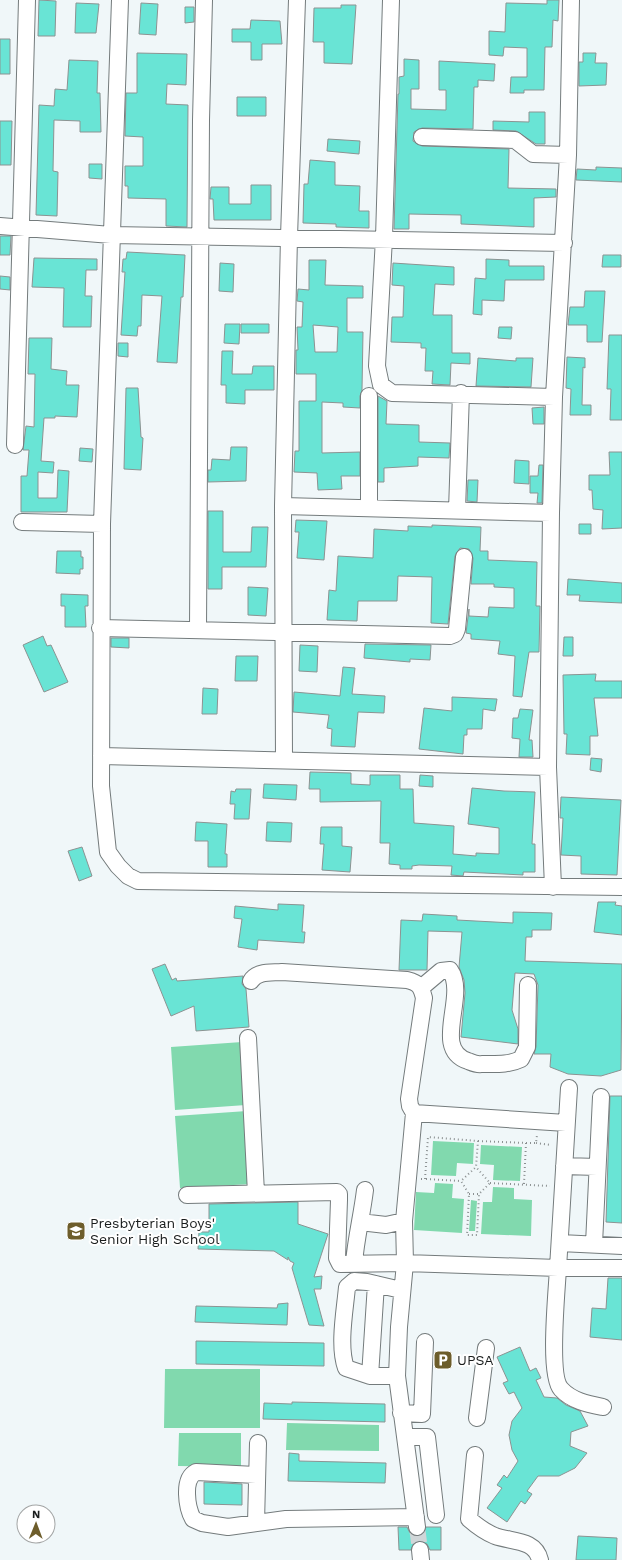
<svg xmlns="http://www.w3.org/2000/svg" width="622" height="1560" viewBox="0 0 622 1560" font-family="'Work Sans',sans-serif">
  <rect width="100%" height="100%" fill="#f0f7f9"/>
  <path fill="#81d9ae" d="M242,1042L246,1105L175,1110L171,1047Z
    M247,1111L251,1184L180,1188L175,1116Z
    M433,1141L474,1143L473,1164L457,1163L456,1176L431,1175Z
    M481,1145L522,1147L520,1181L493,1180L494,1165L480,1164Z
    M435,1183L453,1184L452,1198L464,1199L462,1233L414,1230L416,1192L434,1193Z
    M493,1187L514,1188V1199L532,1200L531,1236L481,1234L483,1202H492Z
    M471,1200L477,1201L475,1231H469Z
    M165,1369H260V1428H164Z
    M287,1423L379,1425V1451L286,1450Z
    M179,1433H241V1467L178,1466Z"/>
  <path fill="#69e4d5" stroke="#8c9392" fill-rule="evenodd" d="M39,0L56,1L55,36H38Z
    M547,0H559L558,21L553,20L552,47H545L544,90H524V93H510L511,77H527V48L504,47L503,56L489,55V31L505,32L506,3L547,4Z
    M76,3L99,4L96,33H75Z
    M141,3L158,4L156,35L139,34Z
    M341,5H356L352,64L324,63V42H313L314,8H341Z
    M185,7H194V22L185,23Z
    M251,20L280,21L282,44H262V60H251V42H232V29H250Z
    M0,39H10V74H0Z
    M137,53L187,54L186,85L167,84L166,104L188,105L187,227L166,226V199L128,198V186H125V166H143V137L125,136L126,93H137Z
    M583,53H596L595,63H607L606,85L579,86V62H583Z
    M404,59L419,60V89H411V109L446,110V90H439V61L495,64L494,81L478,80V87H474L473,129L422,128L414,132L413,141L422,146L509,149L508,188L556,189V197L534,198V227L461,224V215L409,214V229H394L398,94H399V77L404,76Z
    M69,60L98,61L97,93H100L101,132H80V121L54,120L53,171L58,172L57,216L36,215L39,105L54,106L55,89L67,90Z
    M237,97H266V116H237Z
    M529,112H545V144H536L516,131L493,130V121L529,122Z
    M0,121H12L11,165H0Z
    M328,139L360,141L359,154L327,151Z
    M310,160L335,162V185L360,186L359,211H369V228L336,227V224L303,223L304,184H308Z
    M89,164H102V179L89,178Z
    M596,167L622,168V182L576,180L577,169L596,170Z
    M251,185H271V220H214L213,199H210L211,187H229V204H251Z
    M0,236H11L10,255H0Z
    M127,252L185,255L183,297H181L177,363L157,362L162,296L142,295L141,326H138L137,336L121,335L125,272H122L123,259H126Z
    M603,255H621V267H602Z
    M34,258L97,259V270H86L85,296H92L91,327H63L64,288L32,287Z
    M486,259L509,260V266H544V280H505L504,301L482,300V315L473,314L475,278L486,279Z
    M309,260H326L325,285L363,286V298H347V332H363L362,390L360,396V408L343,407V403L322,402V453L360,452V476H341L342,489L318,490L317,473L294,472L295,451H299V401H316V374H296V350H298L297,327H302L303,302L297,301L298,289L309,290ZM313,325L338,327L337,352H315Z
    M220,263L234,264L233,292L219,291Z
    M393,263L454,267V285L435,284L433,315H452V353H470V364L451,363L450,385L432,384L433,371H425L426,348H421V343L391,342L392,317H403L404,286L392,285Z
    M0,276L10,277V290L0,289Z
    M585,291H605L602,342H587V325H568L570,307H584Z
    M225,324H240L239,344L224,343Z
    M241,324H269V333H241Z
    M499,327H512L511,339L498,338Z
    M609,335H622V420H610L611,389H607Z
    M29,338H52L51,369L67,371L66,385H79L77,417L55,416V418H44L41,461L54,462L53,473L38,472V498H57L58,470L69,471L67,512H21V476H27L29,450H23L26,426L34,427L35,374H28Z
    M118,343H128V357L118,356Z
    M222,351H233L232,374H252L253,366H274V390H245V404L226,403V385H221Z
    M567,357L585,358V368L583,367L582,405H591V415H570L571,389L566,388Z
    M478,358L516,361V358H533L531,387L476,386Z
    M126,388H138L141,437L143,438L141,470L124,469Z
    M378,396L387,401L386,424L419,425V442L450,443L449,458L418,457V466L384,468V482H378Z
    M544,407V424H533L532,408Z
    M231,447H247L246,481L208,482V470H211L212,459L230,460Z
    M80,448L93,449L92,462L79,461Z
    M609,452H622V528L602,529L603,510L593,509L592,490H589V475H610Z
    M515,460L529,461V484L514,483Z
    M539,465H543L542,503H537L538,493H530V476H538Z
    M468,480H478L477,502L467,501Z
    M208,511H223V552H251L252,527H268L266,567H222V589H208Z
    M296,520L327,521L324,560L297,558L299,532H295Z
    M579,524H591V534H579Z
    M432,525L481,527L480,551H488V560L537,562L536,606H540L539,652H529L522,697L513,696L515,656L498,654L500,641L471,639V634L466,633L469,609V616L488,617L489,607L514,608V588L494,587V584H471L473,558L469,549L460,548L455,556L448,624L431,623L432,577L398,576L397,601H358L357,621L327,620L329,590L336,591L338,556L373,558L374,529L408,531V526L432,527Z
    M57,551H81V557H83V569H80V574L56,573Z
    M568,579L622,583V603L579,601L580,595H567Z
    M248,587L268,588L266,616L248,615Z
    M61,594L88,595V606H85L86,627H65V606H61Z
    M43,636L47,646L51,645L68,682L44,692L23,645Z
    M564,637H573V656H563Z
    M111,638H129V648L111,647Z
    M365,644L431,645L430,660L410,659V662L364,658Z
    M300,645L318,646L317,672L299,671Z
    M236,656H258L257,681H235Z
    M343,667L355,668L352,694L385,696L384,713L358,712L355,747L331,746L332,729L327,728L329,715L293,712L294,692L340,696Z
    M596,674L595,681H622V698H594L598,736H590V755L566,754L567,734H564L563,675Z
    M203,688L218,689L217,714H202Z
    M452,697L497,699L495,711L483,709L482,729H467V735H464L463,754L419,749L424,708L452,711Z
    M520,709L533,710L529,740H532L533,757H519L520,739L512,738L513,718H518Z
    M591,758L602,759L601,772L590,770Z
    M310,772L351,773V784L370,785V775H400V789H413L414,823L454,826L453,854L476,856V853L499,854V828L468,824L472,788L504,791L535,792L532,844H535V872H523V875L464,872L463,876L451,875L452,866L419,865L412,866V869H400V865L389,864L390,843H380L381,801L320,802V789H309Z
    M420,775L433,776V787L419,786Z
    M264,784L297,785L296,800L263,798Z
    M236,789H251L249,819H234L235,804H230L231,791L235,792Z
    M561,797L621,800L617,875L581,874V856L561,855L563,818H560Z
    M196,822L227,824L225,854H227V867H208V841H195Z
    M267,822L292,823L291,842L266,841Z
    M321,827H342V846L352,847L350,872L322,870L324,844H320Z
    M82,847L92,876L79,881L68,851Z
    M598,902H616L615,905L622,906V935L594,932Z
    M278,904L304,905L302,932H305L304,943L258,940L257,950L238,947L242,919L234,918L235,906L278,910Z
    M513,912L552,913L551,930H532V937H526L525,961L622,964L621,1070L601,1076L568,1074L550,1067L551,1054H534L536,1047L538,985L534,974L515,973L512,1010L518,1029V1044L461,1037L465,993L464,980L459,967L462,932L428,931L427,970H399L401,920L422,921L423,914L457,916V920L513,923Z
    M165,964L172,980L176,978L177,981L243,976L242,984L246,989L249,1027L196,1031L194,1006L171,1016L152,969Z
    M610,1096H622V1223L606,1222Z
    M298,1202V1224L328,1234L314,1277L322,1276L321,1289H314L324,1326L309,1325L292,1268L294,1263L290,1261L288,1257V1260L274,1251L198,1249L199,1232H209V1204Z
    M608,1278H622V1340L590,1337L592,1308L606,1309Z
    M288,1303L287,1325L195,1322L196,1306L277,1308L278,1304Z
    M196,1341L324,1343V1366L196,1364Z
    M520,1347L530,1371L536,1368L541,1378L536,1380L544,1397L557,1398L566,1405L580,1411L588,1426L571,1432L570,1446L587,1453L575,1468L559,1476H538L527,1491L532,1494L525,1504L521,1501L507,1522L487,1508L502,1488L497,1485L504,1475L507,1478L518,1461L512,1450L509,1435L512,1421L522,1408L514,1392L509,1394L503,1383L508,1381L497,1357Z
    M292,1402L385,1404V1422L263,1419L264,1403L292,1404Z
    M289,1453L299,1454V1461L386,1463L385,1483L288,1481Z
    M204,1482L242,1484V1505L204,1504Z
    M398,1527H407L410,1533L418,1536L423,1534L426,1527H441V1550H430L427,1544L419,1541L414,1543L411,1550H399Z
    M578,1536L617,1538L616,1560H576Z"/>
  <g fill="none" stroke-linecap="round" stroke-linejoin="round">
    <path stroke="#d0d6d8" stroke-width="16" stroke-dasharray="16 8" stroke-linecap="butt" d="M417,1527L420,1550"/>
    <defs>
      <path id="minor" d="M120,0L102,524L101,786L108,852L118,866L128,876L138,881L622,887
        M391,0L384,238L377,366L381,385L392,393L554,397
        M422,137L515,140L533,154L568,155
        M0,226L111,235L564,243
        M15,445L27,0
        M283,506L551,513
        M369,508V396
        M457,510L461,393
        M22,522L102,524
        M100,628L450,636L455,634L457,629L464,557
        M198,629L201,120L204,0
        M101,756L548,767
        M284,760L283,506L289,237L297,0
        M553,887L548,767L551,513L554,397L568,155L571,0
        M251,981C257,971 271,973 282,972L407,980C419,983 421,986 424,998L409,1099L410,1106L414,1113L566,1123
        M422,987L441,971L450,970C468,996 431,1049 468,1061C473,1063 477,1065 482,1064C496,1064 509,1065 521,1059L527,1047L528,985
        M248,1038L256,1193
        M564,1166L597,1167
        M187,1195L337,1192L339,1194V1200L337,1258L340,1264L405,1263L404,1221
        M360,1222L386,1225L404,1221L414,1113
        M560,1243L622,1246
        M594,1244L601,1097
        M354,1263C356,1238 362,1215 365,1190
        M370,1376L376,1284
        M397,1376H370L346,1368C338,1346 345,1310 347,1287L354,1281L367,1282L401,1290
        M603,1407C588,1404 572,1401 561,1389C548,1375 557,1290 558,1268H622
        M401,1413L422,1414L425,1342
        M477,1418L486,1348
        M405,1437H427L436,1515
        M475,1455L469,1519C477,1526 485,1532 495,1536C512,1542 535,1539 540,1560
        M256,1475L196,1472C182,1479 187,1508 193,1519L202,1523L228,1527L286,1519L416,1517
        M256,1523L258,1443
        M417,1527L397,1376L399,1327L405,1263L558,1268L569,1088
        M420,1550L421,1560"/>
    </defs>
    <use href="#minor" stroke="#747b7c" stroke-width="18"/>
    <path stroke="#8b9091" stroke-width="2" stroke-dasharray="1 3" stroke-linecap="butt" d="M478,1141L526,1143L524,1184
      M526,1143H536L537,1135
      M536,1143L551,1145
      M421,1179H425L428,1137L478,1141L476,1167L461,1181L469,1194L467,1235H477L479,1194L490,1183L476,1167
      M426,1179L461,1181
      M490,1183L550,1186
      M469,1194H479"/>
    <use href="#minor" stroke="#fff" stroke-width="16"/>
  </g>
  <defs>
    <symbol id="school-square" viewBox="-11 -11 22 22"><rect x="-9" y="-9" width="18" height="18" rx="4" fill="#6d5d2b" stroke="#fff"/><path d="M0-5L7-2L0 1L-7-2ZM-4 1L0 2.5L4 1V4Q0 6-4 4Z" fill="#fff"/></symbol>
    <symbol id="parking-square" viewBox="-11 -11 22 22"><rect x="-9" y="-9" width="18" height="18" rx="4" fill="#6d5d2b" stroke="#fff"/><path d="M-3.5-5.5H1a3.5 3.5 0 0 1 0 7H-1V5.5H-3.5ZM-1-3.4V-.6H.8a1.4 1.4 0 0 0 0-2.8Z" fill="#fff"/></symbol>
  </defs>
  <g fill-rule="evenodd">
    <use href="#school-square" x="65" y="1220" width="22" height="22"/>
    <use href="#parking-square" x="432" y="1349" width="22" height="22"/>
  </g>
  <g text-anchor="middle" dominant-baseline="central" stroke-width="4" stroke-linejoin="round" paint-order="stroke">
    <g font-size="14" fill="#1a1d1d" stroke="#fff" text-anchor="start">
      <text x="90" y="1223">Presbyterian Boys'<tspan x="90" dy="16">Senior High School</tspan></text>
      <text x="457" y="1360">UPSA</text>
    </g>
  </g>
  <g transform="translate(36 1524) rotate(1)"><circle r="19" fill="#ffffff" stroke="#a3a5a5"/>
  <path d="M0-3L7 15L0 10L-7 15Z" fill="#6d5d2b"/>
  <text y="-6" font-size="11" font-weight="bold" text-anchor="middle" fill="#1a1d1d">N</text>
  </g>
</svg>
